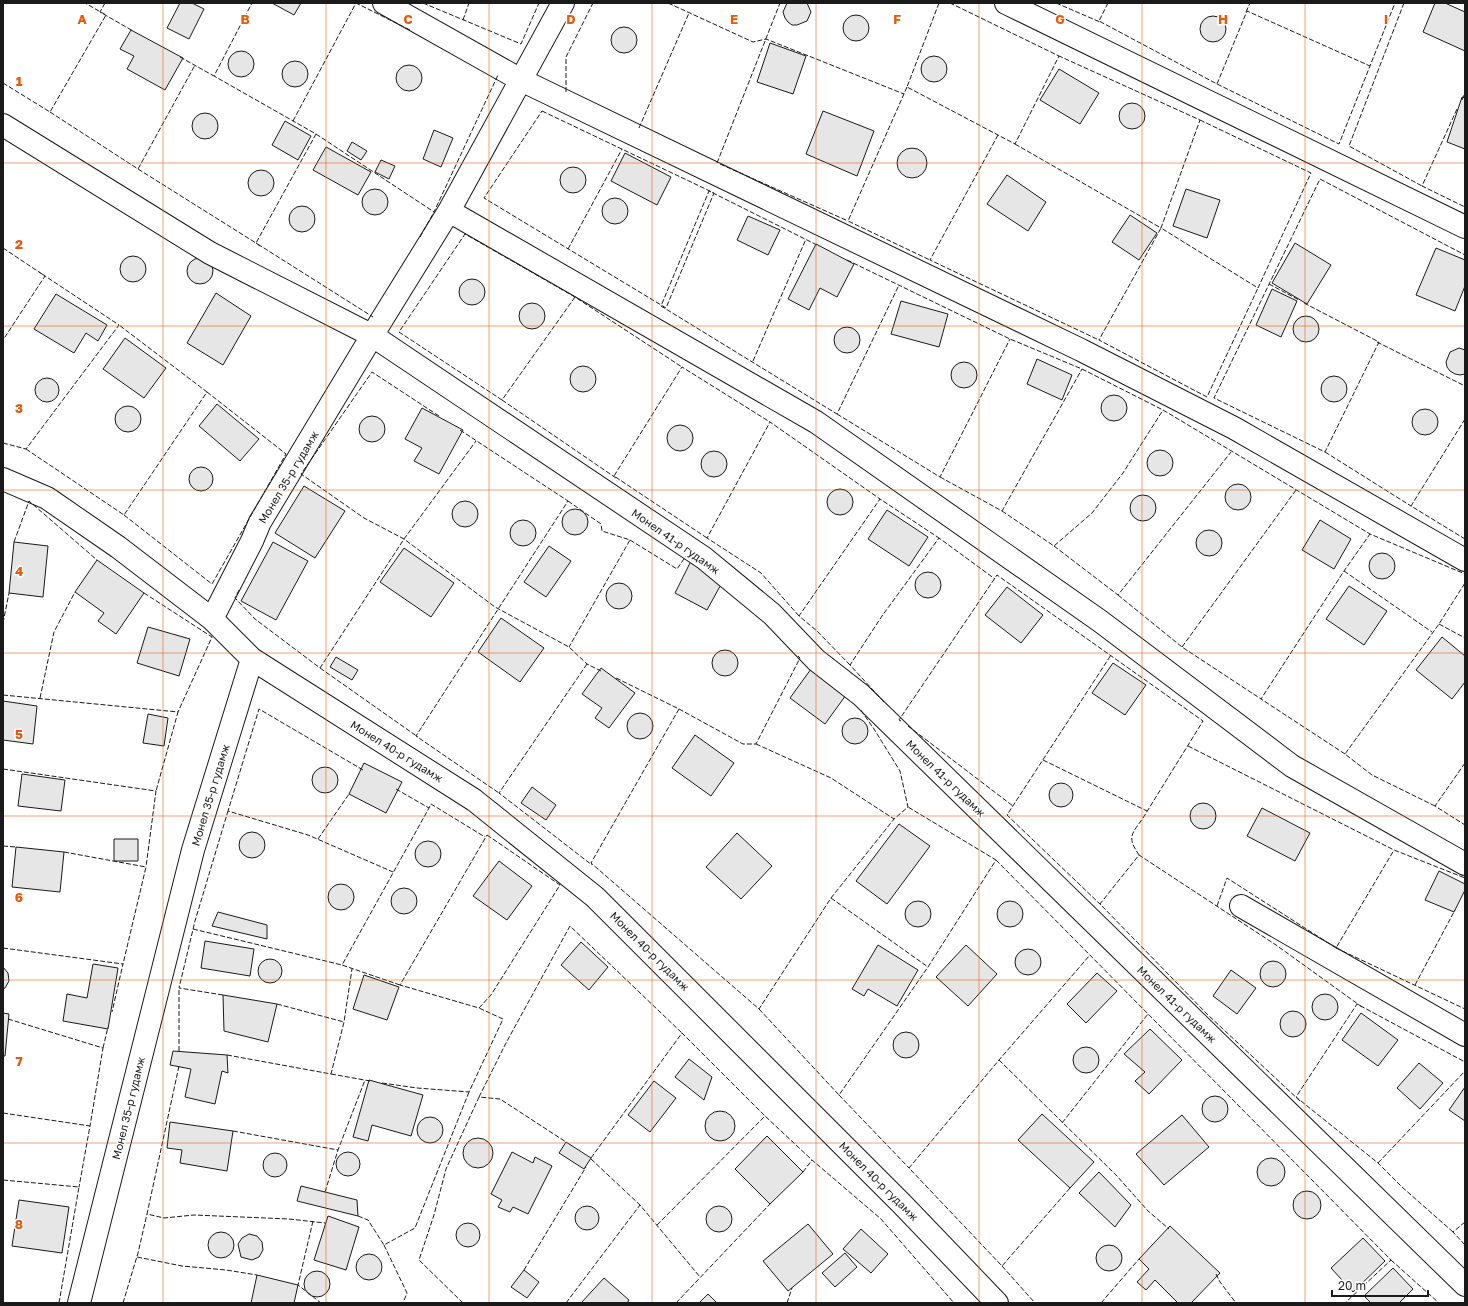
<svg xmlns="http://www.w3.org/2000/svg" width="1468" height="1306" viewBox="0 0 1468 1306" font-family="'Golos Text',sans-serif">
  <rect width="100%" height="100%" fill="#fff"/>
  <path fill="#e6e6e6" stroke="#1a1a1a" d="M180,3H192L204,9L189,39L167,28Z
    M272,3H301L294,15Z
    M787,3H807L811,12L807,21L797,25H792L788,22L785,18L783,12Z
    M1435,3H1445L1465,12V51L1423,32Z
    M843 28a13 13 0 1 1 26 0a13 13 0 1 1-26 0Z
    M1200 29a13 13 0 1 1 26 0a13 13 0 1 1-26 0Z
    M611 40a13 13 0 1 1 26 0a13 13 0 1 1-26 0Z
    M131,30L183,58L165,90L127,69L134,56L120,49Z
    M770,43L806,56L793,94L757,82Z
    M228 64a13 13 0 1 1 26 0a13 13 0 1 1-26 0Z
    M921 69a13 13 0 1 1 26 0a13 13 0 1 1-26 0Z
    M282 74a13 13 0 1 1 26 0a13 13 0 1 1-26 0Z
    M396 78a13 13 0 1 1 26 0a13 13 0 1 1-26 0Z
    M1059,69L1099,93L1080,124L1040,100Z
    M1462,97L1465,98V149L1447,142Z
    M1119 116a13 13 0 1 1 26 0a13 13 0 1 1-26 0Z
    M823,111L874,131L857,176L806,154Z
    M192 126a13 13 0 1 1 26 0a13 13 0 1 1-26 0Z
    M285,121L311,136L298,160L272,145Z
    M434,130L453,138L441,167L423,159Z
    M352,142L367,151L361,160L347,151Z
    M326,147L371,172L358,195L313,170Z
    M897 163a15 15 0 1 1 30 0a15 15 0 1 1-30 0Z
    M625,153L671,177L657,205L611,181Z
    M381,160L395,166L389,179L375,172Z
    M560 180a13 13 0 1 1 26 0a13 13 0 1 1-26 0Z
    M248 183a13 13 0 1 1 26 0a13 13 0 1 1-26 0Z
    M1007,175L1046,202L1028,231L987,204Z
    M362 202a13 13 0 1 1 26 0a13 13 0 1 1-26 0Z
    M1186,189L1220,200L1207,238L1173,226Z
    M602 211a13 13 0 1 1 26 0a13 13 0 1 1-26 0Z
    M289 219a13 13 0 1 1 26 0a13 13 0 1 1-26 0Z
    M1130,215L1157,233L1139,260L1112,242Z
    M748,216L780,230L768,255L737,240Z
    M1295,243L1331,265L1307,304L1272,283Z
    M816,244L854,264L837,297L820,288L809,310L788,299Z
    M1436,248L1465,260V286L1455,311L1416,295Z
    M120 269a13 13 0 1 1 26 0a13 13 0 1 1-26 0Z
    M187 271a13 13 0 1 1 26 0a13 13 0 1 1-26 0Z
    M459 292a13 13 0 1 1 26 0a13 13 0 1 1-26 0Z
    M1272,289L1297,301L1281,337L1256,325Z
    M216,293L251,316L223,365L187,343Z
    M56,294L107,325L98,341L86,333L74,353L34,329Z
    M901,301L948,314L939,347L891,334Z
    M519 316a13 13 0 1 1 26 0a13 13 0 1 1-26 0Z
    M1293 329a13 13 0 1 1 26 0a13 13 0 1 1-26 0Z
    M834 340a13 13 0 1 1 26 0a13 13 0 1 1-26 0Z
    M125,338L166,368L144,398L103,369Z
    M1459,348L1465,350V374L1460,375L1455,374L1450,371L1447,367L1446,362L1450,352Z
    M1037,359L1072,375L1062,400L1027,384Z
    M951 375a13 13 0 1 1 26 0a13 13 0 1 1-26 0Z
    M570 379a13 13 0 1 1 26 0a13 13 0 1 1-26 0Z
    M1321 389a13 13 0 1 1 26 0a13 13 0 1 1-26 0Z
    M35 390a12 12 0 1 1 24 0a12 12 0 1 1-24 0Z
    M1101 408a13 13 0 1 1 26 0a13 13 0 1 1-26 0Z
    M217,404L259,439L240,461L199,426Z
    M115 419a13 13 0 1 1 26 0a13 13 0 1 1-26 0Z
    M422,408L463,430L439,474L414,461L422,448L405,439Z
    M1412 422a13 13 0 1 1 26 0a13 13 0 1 1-26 0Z
    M359 429a13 13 0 1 1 26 0a13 13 0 1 1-26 0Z
    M667 438a13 13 0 1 1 26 0a13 13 0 1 1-26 0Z
    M1147 463a13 13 0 1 1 26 0a13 13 0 1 1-26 0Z
    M701 464a13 13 0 1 1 26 0a13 13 0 1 1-26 0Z
    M189 479a12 12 0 1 1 24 0a12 12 0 1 1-24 0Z
    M1225 497a13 13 0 1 1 26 0a13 13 0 1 1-26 0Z
    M304,486L345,511L315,558L275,533Z
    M827 502a13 13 0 1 1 26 0a13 13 0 1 1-26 0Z
    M1130 508a13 13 0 1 1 26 0a13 13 0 1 1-26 0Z
    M452 514a13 13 0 1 1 26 0a13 13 0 1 1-26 0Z
    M562 522a13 13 0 1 1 26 0a13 13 0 1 1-26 0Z
    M887,510L928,537L909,566L868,539Z
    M510 533a13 13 0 1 1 26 0a13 13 0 1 1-26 0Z
    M1320,520L1351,539L1334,569L1302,550Z
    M1196 543a13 13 0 1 1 26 0a13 13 0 1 1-26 0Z
    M14,542L48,546L43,597L9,593Z
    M273,542L308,561L276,620L241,601Z
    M549,546L571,561L546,597L524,582Z
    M404,548L454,583L431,617L380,582Z
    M1369 566a13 13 0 1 1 26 0a13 13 0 1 1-26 0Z
    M97,560L144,593L116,634L98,621L104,613L75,592Z
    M691,561L724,579L707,610L675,593Z
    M915 585a13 13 0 1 1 26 0a13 13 0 1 1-26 0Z
    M606 596a13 13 0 1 1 26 0a13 13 0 1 1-26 0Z
    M1349,586L1387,611L1364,645L1326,619Z
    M1007,587L1043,615L1021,643L985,615Z
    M501,618L544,648L520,682L478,652Z
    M148,627L190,639L179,676L137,663Z
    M1442,637L1465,656V682L1452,699L1416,670Z
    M712 663a13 13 0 1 1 26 0a13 13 0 1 1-26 0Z
    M336,657L358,670L352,680L330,667Z
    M1113,663L1146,685L1125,715L1092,693Z
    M601,668L635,693L609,728L595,718L602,708L582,694Z
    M811,669L846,695L825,724L790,698Z
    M3,701L37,706L33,744L3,740Z
    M627 726a13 13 0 1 1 26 0a13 13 0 1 1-26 0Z
    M148,714L168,718L164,746L143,743Z
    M842 731a13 13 0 1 1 26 0a13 13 0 1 1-26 0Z
    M695,735L734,763L711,796L672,768Z
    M364,763L402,782L386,813L349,794Z
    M312 780a13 13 0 1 1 26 0a13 13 0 1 1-26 0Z
    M22,774L65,780L61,811L18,806Z
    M1049 795a12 12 0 1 1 24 0a12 12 0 1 1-24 0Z
    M532,787L556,805L546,820L521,803Z
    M1190 816a13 13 0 1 1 26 0a13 13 0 1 1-26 0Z
    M1262,808L1310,833L1295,861L1247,836Z
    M899,824L930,846L887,904L856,881Z
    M239 845a13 13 0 1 1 26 0a13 13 0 1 1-26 0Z
    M737,833L772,866L741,899L706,867Z
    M114,839H138V861H114Z
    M415 854a13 13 0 1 1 26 0a13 13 0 1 1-26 0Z
    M16,847L64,852L60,892L12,887Z
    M499,861L532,886L507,920L473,896Z
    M1439,871L1465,884V890L1454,912L1425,900Z
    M328 897a13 13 0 1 1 26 0a13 13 0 1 1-26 0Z
    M391 901a13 13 0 1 1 26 0a13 13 0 1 1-26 0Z
    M997 914a13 13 0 1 1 26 0a13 13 0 1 1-26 0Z
    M905 914a13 13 0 1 1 26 0a13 13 0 1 1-26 0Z
    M218,912L267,925V939L212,926Z
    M205,941L254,949L250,976L201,968Z
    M581,942L608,967L589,990L561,965Z
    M878,945L918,970L897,1006L868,989L864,996L852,989Z
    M966,945L997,974L968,1006L936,977Z
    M1015 962a13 13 0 1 1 26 0a13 13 0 1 1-26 0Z
    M258 971a12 12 0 1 1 24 0a12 12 0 1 1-24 0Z
    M1260 974a13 13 0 1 1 26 0a13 13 0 1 1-26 0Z
    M93,964L118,968L108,1029L63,1021L67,994L87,998Z
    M3,967L8,973L9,981L5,988L3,989Z
    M1231,970L1256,988L1237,1014L1213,996Z
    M1097,973L1117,991L1086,1023L1067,1004Z
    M364,975L399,987L387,1020L353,1009Z
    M1312 1007a13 13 0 1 1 26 0a13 13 0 1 1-26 0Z
    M223,995L277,1004L268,1042L224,1031Z
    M1280 1024a13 13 0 1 1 26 0a13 13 0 1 1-26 0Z
    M3,1013L9,1014L5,1056H3Z
    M1361,1013L1398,1040L1378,1066L1342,1040Z
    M1150,1029L1182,1060L1149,1094L1135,1081L1145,1072L1124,1054Z
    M893 1045a13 13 0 1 1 26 0a13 13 0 1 1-26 0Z
    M1073 1060a13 13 0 1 1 26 0a13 13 0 1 1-26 0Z
    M173,1051L227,1055L228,1073L222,1071L215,1104L185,1097L191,1069L170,1065Z
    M689,1059L712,1077L704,1100L675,1077Z
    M1419,1063L1443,1083L1420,1109L1397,1088Z
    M369,1080L423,1095L411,1136L372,1125L368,1141L353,1137Z
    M654,1081L676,1098L650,1132L628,1115Z
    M1465,1087V1121L1449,1110Z
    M1202 1109a13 13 0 1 1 26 0a13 13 0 1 1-26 0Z
    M705 1126a15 15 0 1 1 30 0a15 15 0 1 1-30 0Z
    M1042,1114L1094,1162L1070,1188L1018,1140Z
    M1182,1115L1209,1147L1164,1185L1136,1154Z
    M417 1130a13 13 0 1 1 26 0a13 13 0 1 1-26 0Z
    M170,1122L233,1131L227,1171L180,1163L182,1150L167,1148Z
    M767,1136L803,1172L770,1204L735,1169Z
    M463 1153a15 15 0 1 1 30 0a15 15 0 1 1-30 0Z
    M566,1142L591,1158L584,1169L559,1153Z
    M336 1164a12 12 0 1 1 24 0a12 12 0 1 1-24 0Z
    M512,1152L533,1163L535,1157L552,1166L528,1214L513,1207L510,1212L498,1207L502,1200L491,1194Z
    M263 1165a12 12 0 1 1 24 0a12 12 0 1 1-24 0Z
    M1257 1172a14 14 0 1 1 28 0a14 14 0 1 1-28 0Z
    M1099,1172L1131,1205L1115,1227L1079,1193Z
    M301,1186L357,1200L358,1216L297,1201Z
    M1293 1205a14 14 0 1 1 28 0a14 14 0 1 1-28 0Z
    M19,1200L69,1207L62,1253L12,1246Z
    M575 1218a12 12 0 1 1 24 0a12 12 0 1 1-24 0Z
    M706 1219a13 13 0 1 1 26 0a13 13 0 1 1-26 0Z
    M328,1216L359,1227L346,1270L314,1260Z
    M456 1235a12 12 0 1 1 24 0a12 12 0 1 1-24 0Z
    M808,1224L833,1254L788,1291L763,1261Z
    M1170,1226L1220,1273L1191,1303H1178L1155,1280L1146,1290L1137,1282L1149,1269L1139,1259Z
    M861,1229L888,1254L871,1273L843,1249Z
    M208 1245a13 13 0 1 1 26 0a13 13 0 1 1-26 0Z
    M249,1234L257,1236L262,1242L263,1250L259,1257L252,1260L241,1257L238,1244L242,1238Z
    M1363,1238L1385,1261L1353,1292L1331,1268Z
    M1096 1258a13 13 0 1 1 26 0a13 13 0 1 1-26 0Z
    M845,1253L857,1267L835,1287L822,1273Z
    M356 1267a13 13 0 1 1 26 0a13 13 0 1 1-26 0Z
    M1393,1268L1413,1289L1399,1303H1371L1364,1296Z
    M524,1270L539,1282L527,1298L511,1287Z
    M304 1284a13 13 0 1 1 26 0a13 13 0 1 1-26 0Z
    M257,1275L298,1285L294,1303H251Z
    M604,1278L629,1300L627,1303H581Z
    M708,1294L717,1303H699Z"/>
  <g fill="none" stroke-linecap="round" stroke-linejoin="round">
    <defs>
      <path id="street" d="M384,3L521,80L1081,350L1234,428L1465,560
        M1006,3L1465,227
        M3,125L210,253L373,336L704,558L772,614L816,660L861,695L1465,1285
        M449,211L563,3
        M3,479L47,498L118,547L212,619
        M252,659L474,800L595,897L902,1204L997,1303
        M1241,906L1465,1035
        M79,1303L193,850L252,659L212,619L252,541L260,522L381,321L449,211L816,422L1100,621L1292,766L1465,864"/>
    </defs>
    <use href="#street" stroke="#1a1a1a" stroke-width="24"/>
    <use href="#street" stroke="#fff" stroke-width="22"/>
    <path stroke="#1a1a1a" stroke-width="1" stroke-dasharray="5 2" stroke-linecap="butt" d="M105,3L100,12L133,31
      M423,3L521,44L539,3
      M668,3L753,42L766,39L904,94
      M939,3L907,87L1015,144L1059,56L950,3
      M1056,3L1100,22
      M1108,3L1099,21L1217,84L1339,144L1395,3
      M1404,3L1349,146L1422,186
      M1246,12L1250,3
      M463,20L469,3
      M180,57L214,76L252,3
      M3,83L50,112L106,15L85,3
      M1217,84L1247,11L1370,66
      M907,87L848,221L930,260
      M566,92V57L593,3
      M1462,100L1465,92
      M1457,109L1422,186L1465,207
      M542,111L714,193L666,308L484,198Z
      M50,112L138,169L195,65
      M1200,120L1311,173L1258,288L1161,228L1099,340L1207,397L1258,288
      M293,121L356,3L410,30
      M639,128L689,13
      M316,134L434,212L498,75
      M998,135L930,260L1099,340
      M1015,144L1161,228L1200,120L1059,56
      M717,163L780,3
      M720,164L848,221
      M138,169L256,243L316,134L214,76
      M420,237L434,212
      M817,245L709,191L661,306L837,414L899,285
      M260,246L256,243L373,317
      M3,248L45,276L3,340
      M568,249L622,149
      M847,260L1010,339L1082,369L1163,410L1370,534L1465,574
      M1269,284L1299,300
      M575,297L502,400L399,332L465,234L575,297L682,367
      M1304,303L1379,342L1325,452L1214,398L1320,179L1465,255
      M1377,342L1465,386
      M753,361L806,239
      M502,400L616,478
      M837,414L940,477L1010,339
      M439,416L372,372L301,474L364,518L404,539L495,607L569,647L587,664L601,671
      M1465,419L1411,506L1465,539
      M460,430L568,501L416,736L499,793
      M3,443L26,449L119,325L39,272
      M26,449L124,515L207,392L119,325
      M1325,452L1411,506
      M940,477L1002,511L1082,369
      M568,501L601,524L602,531L630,540L569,647
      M1002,511L1054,546L1092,513L1123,473L1163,410
      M124,515L212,584L286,454L207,392
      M707,538L614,476L682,367L770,422
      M630,540L677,569L686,556
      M14,542L29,501L97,560
      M1054,546L1118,595L1231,452
      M1344,571L1432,632
      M239,590L235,598L255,619L320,668L404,539L476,441
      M144,593L212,637L178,712
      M1118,595L1182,647L1261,699
      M799,616L761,573L707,538L770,422L880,499
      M3,623L9,593
      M1439,624L1465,638
      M1182,647L1296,490
      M587,664L499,793L592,865
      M850,665L817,631L799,616L880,499L939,538
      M320,668L418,737
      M616,678L679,709L743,744H756L800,658L798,656
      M3,695L178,712L156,791
      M40,698L54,632L75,592
      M884,702L850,665L882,616L939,538L995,579
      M679,709L591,863L759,1009L831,898L894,819
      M901,721L899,720L997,575L1203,721L1143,818C1131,835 1127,837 1139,855
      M908,726L1013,806
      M756,744L831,778L894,819L908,807L900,771L874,729L860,709
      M1188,746L1394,850L1465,878
      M1345,754L1261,699L1344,571L1370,534
      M1043,760L1147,811
      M1465,763L1435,806L1465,825
      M3,769L156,791L146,867
      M363,770L259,709L228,811L308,835L393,872
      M396,789L429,808
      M1435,806L1372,775L1345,754L1439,624L1465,583
      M487,835L560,885L491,995L479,1008L400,985Z
      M318,839L349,794
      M3,846L16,847
      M64,852L146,867L123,964
      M996,860L1391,1260L1345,1303
      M831,898L928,967L996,860L908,807
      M1101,905L1007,815L1111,655
      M1217,906L1227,878L1336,948L1394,850
      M193,929L342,965
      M3,948L123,964L112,1012
      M1336,948L1465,1009
      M400,985L342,965L429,808L431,804L485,837
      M1415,985L1455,910
      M223,995L179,988L195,921L228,811
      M277,1004L344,1022
      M759,1009L839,1095L928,967
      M8,1019L103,1048L90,1126
      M103,1048L108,1027
      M179,1051V988
      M227,1055L331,1074L344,1022L352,969
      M999,1060L1117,1176L1148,1211L1169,1229
      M179,1066L147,1214L164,1218L194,1215L289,1219L325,1223
      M331,1074L370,1081
      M382,1083L417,1088L469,1092L503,1019L479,1008
      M839,1095L909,1168
      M479,1097L506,1043L570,926L682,1033
      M1300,1101L1208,1015L1100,904L1139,855L1276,945L1362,1007
      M3,1113L90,1126L79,1187
      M1062,1123L1148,1014
      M233,1131L338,1150L365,1080
      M591,1158L682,1033L765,1116
      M591,1159L640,1205
      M1378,1163L1465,1071
      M803,1172L812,1160L881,1219L954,1303
      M3,1180L79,1187L59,1303
      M1070,1188L1002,1266L909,1168L999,1060L1090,955
      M325,1192L338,1150
      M358,1216L368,1220L384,1245L415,1228L469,1092
      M313,1221L298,1285L321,1303
      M1465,1222L1453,1232L1465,1245
      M657,1225L765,1116L812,1160
      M1453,1232L1402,1187L1378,1163L1296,1097L1357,1004L1465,1062
      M384,1245L407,1293L403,1303
      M137,1257L182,1266L226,1270L257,1275
      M1391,1260L1439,1303
      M1002,1266L1035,1303
      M524,1270L586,1167
      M1216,1274L1220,1282L1236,1303
      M123,1303L138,1253L147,1214
      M463,1303L419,1260L434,1215L446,1169L479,1097L500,1099L566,1142
      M566,1303L640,1205L700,1277
      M676,1303L770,1204
      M787,1303L792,1288
      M1101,1303L1139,1259"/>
  </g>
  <path fill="none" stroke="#e8590c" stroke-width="1" stroke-opacity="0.55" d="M163,3V1303M326,3V1303M489,3V1303M652,3V1303M816,3V1303M979,3V1303M1142,3V1303M1305,3V1303M3,163H1465M3,326H1465M3,490H1465M3,653H1465M3,816H1465M3,980H1465M3,1143H1465"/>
  <g text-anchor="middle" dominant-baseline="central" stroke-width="3" stroke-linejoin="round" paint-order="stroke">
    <g font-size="11" fill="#1a1a1a" stroke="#fff">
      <text transform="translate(288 477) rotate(-59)">Монел 35-р гудамж</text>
      <text transform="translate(676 541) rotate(35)">Монел 41-р гудамж</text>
      <text transform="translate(397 751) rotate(32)">Монел 40-р гудамж</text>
      <text transform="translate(946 778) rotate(44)">Монел 41-р гудамж</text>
      <text transform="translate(210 795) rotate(-73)">Монел 35-р гудамж</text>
      <text transform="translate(650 951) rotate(45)">Монел 40-р гудамж</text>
      <text transform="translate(1177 1004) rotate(44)">Монел 41-р гудамж</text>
      <text transform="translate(128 1108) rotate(-76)">Монел 35-р гудамж</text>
      <text transform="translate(879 1181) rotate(45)">Монел 40-р гудамж</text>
    </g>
  </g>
  <g font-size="13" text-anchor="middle" font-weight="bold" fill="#e8590c" stroke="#fff" stroke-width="3" stroke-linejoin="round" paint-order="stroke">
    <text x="82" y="24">A</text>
    <text x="245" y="24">B</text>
    <text x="408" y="24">C</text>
    <text x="571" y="24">D</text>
    <text x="734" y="24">E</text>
    <text x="897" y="24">F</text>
    <text x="1060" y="24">G</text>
    <text x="1223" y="24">H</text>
    <text x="1386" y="24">I</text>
    <text x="19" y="86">1</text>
    <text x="19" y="249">2</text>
    <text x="19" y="413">3</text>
    <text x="19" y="576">4</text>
    <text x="19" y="739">5</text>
    <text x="19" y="902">6</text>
    <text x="19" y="1066">7</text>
    <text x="19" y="1229">8</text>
  </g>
  <rect width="1468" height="1306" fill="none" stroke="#1a1a1a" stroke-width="8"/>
  <path d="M1332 1290v6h96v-6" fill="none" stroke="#1a1a1a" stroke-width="2"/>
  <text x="1338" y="1290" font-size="12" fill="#1a1a1a" stroke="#ffffff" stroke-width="3" paint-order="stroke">20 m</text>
</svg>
